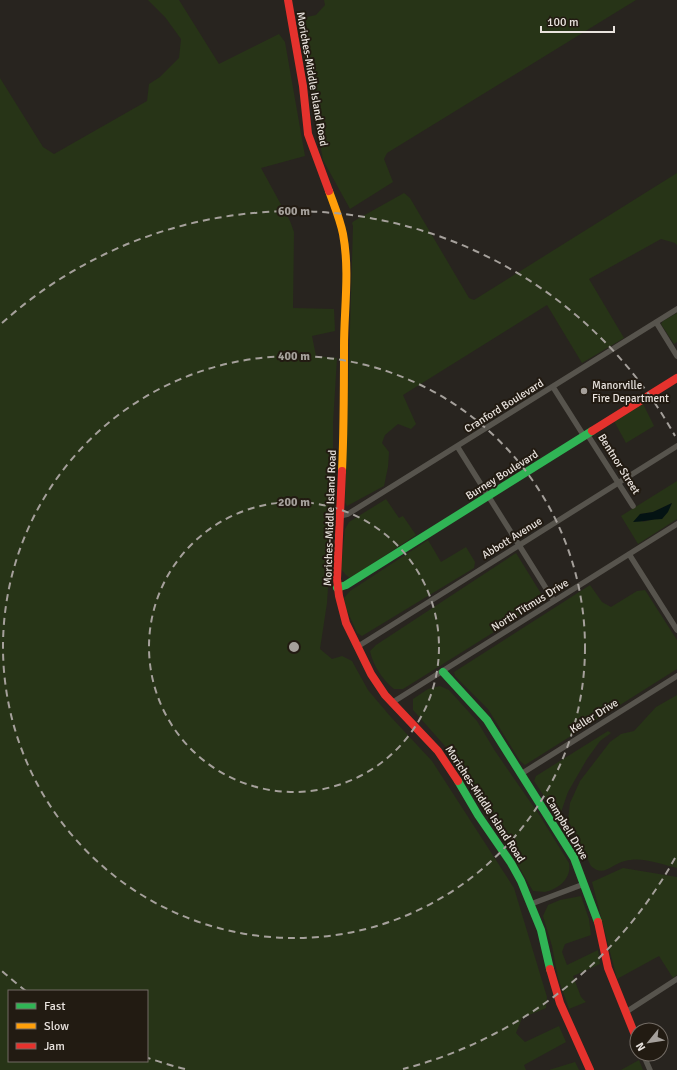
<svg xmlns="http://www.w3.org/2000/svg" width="677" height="1070" viewBox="0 0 677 1070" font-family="Signika,sans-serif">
  <rect width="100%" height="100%" fill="#28241f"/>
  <path fill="#273417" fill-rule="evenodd" d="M148,0H179L219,64L279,34L285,42L305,156L261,168L290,221L294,232L293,308L334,309L335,331L312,336L316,356L337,358L333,423V512L327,603L320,649L332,659L342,656L352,661L368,690L390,716L432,761L514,888L547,997L546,1008L522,1018L516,1033L525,1042L559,1026L566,1042L524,1065L526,1070H0V78L43,147L54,154L147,101L149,84L160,77L179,58L181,39L165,17ZM9,991H147V1061H9Z
    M324,0H636L387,153L384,159L393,182L350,209L323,160L297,19L316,15L325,5Z
    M677,173V245L675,243L661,239L589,279L624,338L582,363L547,305L403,395L416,424L411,429L398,424L385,435L382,443L389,452L388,467L384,486L347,506L345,502L353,226L352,223L354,221L404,193L410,198L469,298L474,300Z
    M677,313V342L674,344L661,324L663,321Z
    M643,404L654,426L626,443L614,421Z
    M677,481V519L638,544L621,516ZM672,503L662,519H654L643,522L640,514L653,512Z
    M386,499L399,518L403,516L416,535L351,578C346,576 344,573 341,569L345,529L349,522Z
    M428,540L441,562L466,547L475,562L474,568L362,636L357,633L346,608L344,598L350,591Z
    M516,553L545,600L403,689H394C383,680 373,666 370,651L376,645Z
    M590,585L602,602L611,607L637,591L645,590L677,640V669L525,765L520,761L488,709L455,676L454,672Z
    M440,686L449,690L477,721L495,751L540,816L569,863C572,878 559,889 545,892C542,892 537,891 533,891L488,814L452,754L413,710V699L428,689Z
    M677,695V868C661,864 641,856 625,861C611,864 604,878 591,866L568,820L570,803L580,781L610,742L621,734L634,731L656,707Z
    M608,731L611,733L600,741L587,759L568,792L560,815L557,816L534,781L536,776Z
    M623,868L677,877V975L673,978L659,956L617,979L592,882Z
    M581,896L589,919L591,935L565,944L562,952L567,965L598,950L600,964L573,976L581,997L586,1002L569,1009L558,978L552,946L543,916L548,905L560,900Z
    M639,1060L643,1070H621Z
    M575,1062L579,1070H549Z"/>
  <path fill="#041313" d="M672,503L668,512L662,519C652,519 643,522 633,522L640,514L653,512Z"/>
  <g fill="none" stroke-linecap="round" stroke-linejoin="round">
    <path stroke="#57544d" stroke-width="5.5" d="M656,322L677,356
      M553,387L584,436
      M587,434L633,506
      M457,446L554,601
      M340,516L348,514L677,309
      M629,554L677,630
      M357,647L677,446
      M393,702L677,524
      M521,774L677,676
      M531,904L584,884
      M626,1012L677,979
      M643,1054L650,1070"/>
    <path stroke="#30b455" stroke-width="8" d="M337,588L346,585L592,431
      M443,672L487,720L574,858L598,922
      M458,781L478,815L511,863L521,881L541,930L550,969"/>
    <path stroke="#ff9f0a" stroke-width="8" d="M329,191C334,205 340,219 343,234C350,271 344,310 344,346C344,388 344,430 342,471"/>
    <path stroke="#e5322d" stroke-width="8" d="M288,0L303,86L308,134L329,191
      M592,431L677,378
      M342,471L337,579L339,596L346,623L371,674L385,695L438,751L458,781
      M598,922L608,968L637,1040
      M550,969L560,1003L590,1070"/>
  </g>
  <g fill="none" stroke="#a5a09b" stroke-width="2" stroke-dasharray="7 5">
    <circle cx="294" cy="647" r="145"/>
    <circle cx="294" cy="647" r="291"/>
    <path d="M675 858A436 436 0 0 1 403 1069M185 1069A436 436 0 0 1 148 1058M26 991A436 436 0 0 1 2 971M2 323A436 436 0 0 1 675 436"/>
  </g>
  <circle fill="#a5a09b" stroke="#221b12" stroke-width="1.5" cx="584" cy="391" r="4"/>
  <g text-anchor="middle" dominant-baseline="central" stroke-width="4" stroke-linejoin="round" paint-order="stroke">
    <g font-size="11" fill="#e9e3de" stroke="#221b12">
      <text transform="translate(312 79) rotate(80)">Moriches-Middle Island Road</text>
      <text transform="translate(504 406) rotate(-32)">Cranford Boulevard</text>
      <text transform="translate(619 464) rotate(58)">Bentnor Street</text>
      <text transform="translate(502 475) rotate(-32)">Burney Boulevard</text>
      <text transform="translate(330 518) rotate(-88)">Moriches-Middle Island Road</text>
      <text transform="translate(512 538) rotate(-32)">Abbott Avenue</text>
      <text transform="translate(530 605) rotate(-32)">North Titmus Drive</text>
      <text transform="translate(594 716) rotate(-32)">Keller Drive</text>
      <text transform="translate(485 804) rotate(57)">Moriches-Middle Island Road</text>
      <text transform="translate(567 828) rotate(59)">Campbell Drive</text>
    </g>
    <g font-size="11" fill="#e9e3de" stroke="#221b12" text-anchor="start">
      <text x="592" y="385">Manorville<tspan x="592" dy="13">Fire Department</tspan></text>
    </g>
  </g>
  <circle cx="294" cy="647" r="6" fill="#a5a09b" stroke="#221b12" stroke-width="2"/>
  <g font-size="12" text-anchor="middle" font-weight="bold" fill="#a5a09b" stroke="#221b12" stroke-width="4" stroke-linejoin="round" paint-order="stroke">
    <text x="294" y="215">600 m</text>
    <text x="294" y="360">400 m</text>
    <text x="294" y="506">200 m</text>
  </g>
  <rect x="8" y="990" width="140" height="72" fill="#221b12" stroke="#726b64"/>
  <rect x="16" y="1003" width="20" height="6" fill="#30b455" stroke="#726b64"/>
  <text x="44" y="1010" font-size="12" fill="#e9e3de">Fast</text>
  <rect x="16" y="1023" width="20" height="6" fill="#ff9f0a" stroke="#726b64"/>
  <text x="44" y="1030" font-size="12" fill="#e9e3de">Slow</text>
  <rect x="16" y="1043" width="20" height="6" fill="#e5322d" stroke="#726b64"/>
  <text x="44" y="1050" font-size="12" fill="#e9e3de">Jam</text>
  <g transform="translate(649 1042) rotate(240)"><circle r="19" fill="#221b12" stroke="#726b64"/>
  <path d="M0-3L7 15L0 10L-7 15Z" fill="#a5a09b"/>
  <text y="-6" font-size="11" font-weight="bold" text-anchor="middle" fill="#e9e3de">N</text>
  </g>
  <path d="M541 26v6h73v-6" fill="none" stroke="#e9e3de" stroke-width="2"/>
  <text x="547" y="26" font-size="12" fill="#e9e3de" stroke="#221b12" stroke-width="3" paint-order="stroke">100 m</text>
</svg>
